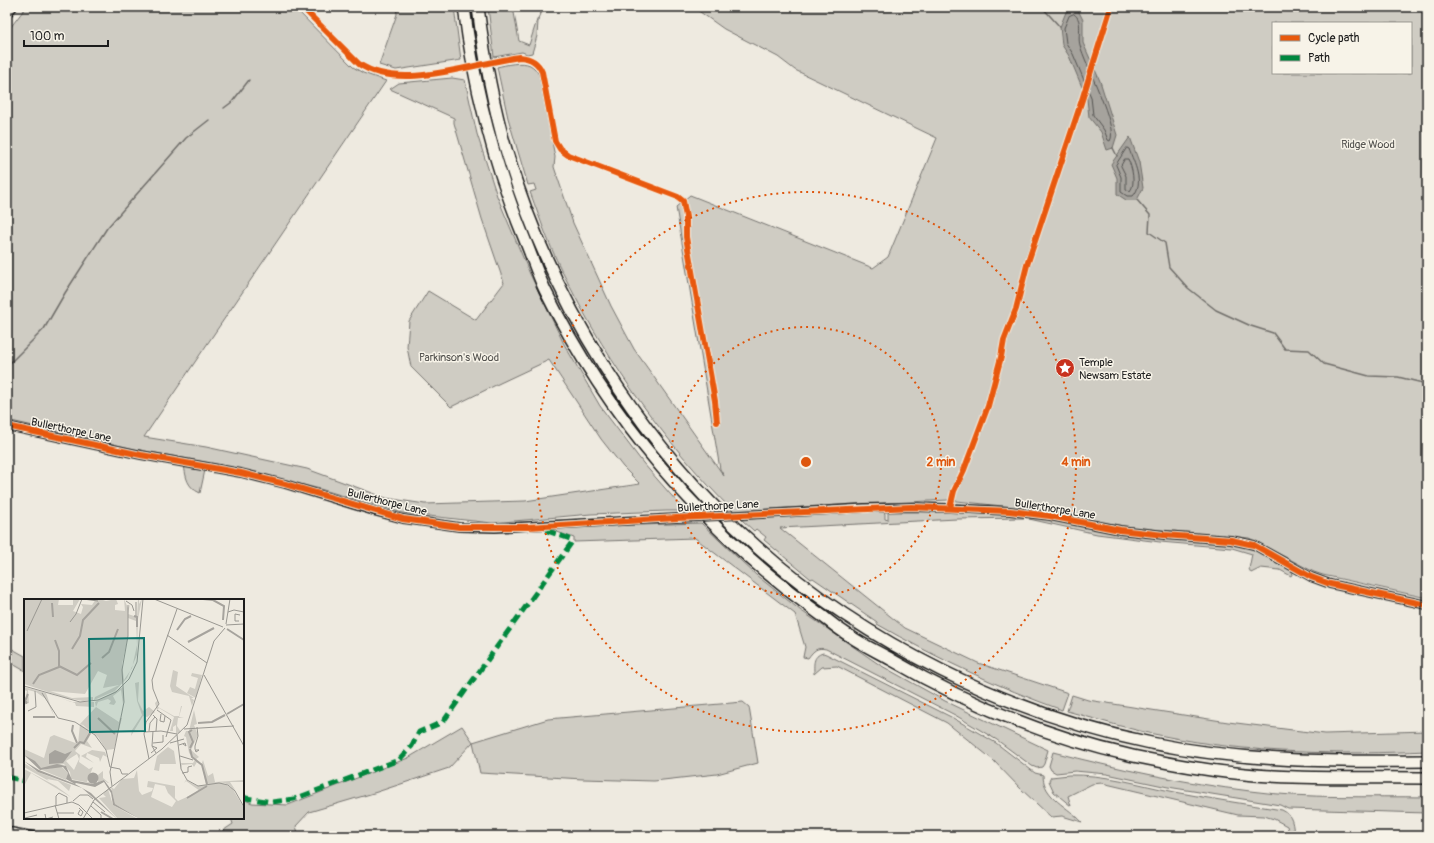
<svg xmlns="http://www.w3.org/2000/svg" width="1434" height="843" viewBox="0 0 1434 843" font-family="Pangolin,sans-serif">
  <rect width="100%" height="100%" fill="#eeeae0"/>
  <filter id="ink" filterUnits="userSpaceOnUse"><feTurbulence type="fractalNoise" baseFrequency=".025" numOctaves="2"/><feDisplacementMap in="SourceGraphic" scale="8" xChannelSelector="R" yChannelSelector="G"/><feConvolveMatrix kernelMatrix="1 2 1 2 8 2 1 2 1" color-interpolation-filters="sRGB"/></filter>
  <g filter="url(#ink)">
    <path fill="#cfccc3" stroke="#767470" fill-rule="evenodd" d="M26,7H294L353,67L363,73L386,81L144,437L206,447L307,469L386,498L425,504L525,501L640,484L623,467L601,439L549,360L500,383L451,407L411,367L407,347L409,321L428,291L476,320L504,283L482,219L454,123V118L390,89L399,83L452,78L465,80L477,134L497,196L530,274L564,344L600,406L643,463L685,511H666L591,514L492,523L402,513L320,489L226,466L134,449L7,420V32Z
      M396,7H454L461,60L396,70L379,65L397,14Z
      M488,7H513L519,41L529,45L537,20L543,9L538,21L537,36L532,53L527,54L522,52L494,57Z
      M693,7H1427V598L1323,575L1314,572L1249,538L1129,527L1029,509L948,500L733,511C666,444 610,366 567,281C552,253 541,222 530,192L536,190L534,184L528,185L508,118L497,67C505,65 522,61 530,65C534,67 537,71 539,75L555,157L554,167L573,223L611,306L634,349L724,476L720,469L676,207L690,195L873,268L888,257L937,138L795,70L778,57L724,29ZM1273,23H1411V73H1273Z
      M184,465L205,470L200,493C187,487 186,478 184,465Z
      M883,510L885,514V519L888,520V513L891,510L952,511L1021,515L1024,518L957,519L780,528L905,628L978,663L1068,693L1062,710C998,687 936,658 877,624V622L813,578L811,579L764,540L766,537L756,529L754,531L742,520L762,518V517Z
      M1033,517L1232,543C1255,548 1273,559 1294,571L1291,576L1280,570L1261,568L1251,573L1249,569L1252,554L1232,548L1160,542L1097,534L1029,519Z
      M701,523L756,575L800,610L880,665L945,701L1048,750L1044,764L1042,767L1037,768L1032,766L997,740L955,715L826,649C817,647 814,650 808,658L803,657L805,647L795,614L695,538L574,542V538L546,528Z
      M7,646L25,656V671L11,663Z
      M823,653L826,654L953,718L996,743L1035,773L1043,775C1043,798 1069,807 1082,822L1062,816L1051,817L1021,789L992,759L947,723L837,666L822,667L814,674C814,665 812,656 823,653Z
      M1072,695L1088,700L1228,722L1325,734L1427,731V751C1340,755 1251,754 1164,736C1131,730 1099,720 1067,711Z
      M743,702L749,707L758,763L717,774L654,781L583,779L480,773L473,742L449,768L377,792L309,812L296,826L299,836H215L233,824L231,818H243V799L252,803L288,805L408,758L462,726L473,742L548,719Z
      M1053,752C1118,769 1184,783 1250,791C1309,799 1369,796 1427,797V813L1288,809L1280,805L1168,787L1107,774L1075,771L1056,773L1051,770L1049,766Z
      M1069,775C1105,774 1140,785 1175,792C1211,799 1246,804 1282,810C1293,815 1293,825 1294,836H1290L1287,826L1274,819L1264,816L1238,815L1102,783L1092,784L1068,796L1071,806L1054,792L1049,781L1051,777Z"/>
    <path fill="#a6a39d" stroke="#6f6d69" d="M1077,8L1083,20V43L1100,81L1117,135L1113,148L1107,150L1101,132L1089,117L1087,99L1069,56L1062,45L1060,27L1066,12Z
      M1130,137L1139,162L1143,188L1137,200H1126L1117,194V178L1111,164Z"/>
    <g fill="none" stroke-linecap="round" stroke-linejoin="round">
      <path stroke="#535250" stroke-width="1" d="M1074,14C1084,21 1077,35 1080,45C1084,62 1119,128 1110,141L1108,140L1104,130L1093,115L1091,97L1073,54L1066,43L1064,28L1069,16Z
        M1127,148L1129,149C1134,163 1145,183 1133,196H1127L1121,192V177L1116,165Z
        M1125,159H1128C1132,167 1136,184 1130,191L1126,189V176L1121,166Z"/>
      <path stroke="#6f6d69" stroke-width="1.5" d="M1042,7L1060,27
        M7,38L9,37V34
        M224,108L232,102L249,80
        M1113,148L1117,156
        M1137,200L1150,215L1149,232L1165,243L1169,267L1188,288L1216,310L1251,326L1273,333L1285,349L1309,350L1324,364L1369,376L1398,377L1427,384
        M7,366L44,329L65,293L107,228L186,138L209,120"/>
      <defs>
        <path id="minor" d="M7,14L13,7
          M7,426L141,455L241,473L285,484L377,512L403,519L425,522L459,527L495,528L676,518
          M762,514L864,508L911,507L950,508L1010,511L1050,516L1120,530L1164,535L1231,540L1254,545L1311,577L1330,584L1427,605
          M7,831L33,836"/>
        <path id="highway" d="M464,7C474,89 495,168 527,245C533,260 538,275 545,290C607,416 703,530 817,612C828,620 838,629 850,636C863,645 878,652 892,660C967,704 1048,737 1133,756C1167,763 1201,770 1235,773C1298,780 1363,777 1427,778
          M478,7C484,56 493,105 507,153C552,302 640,444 757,547C866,644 1009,714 1151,743C1243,762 1334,762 1427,761"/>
      </defs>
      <use href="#minor" stroke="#1c1c1c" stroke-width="10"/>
      <use href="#highway" stroke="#1c1c1c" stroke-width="14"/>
      <use href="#minor" stroke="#f7f3e8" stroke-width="7"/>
      <use href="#highway" stroke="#f7f3e8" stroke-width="11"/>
      <defs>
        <path id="minor-bridge" d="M676,518L762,514"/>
      </defs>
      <use href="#minor-bridge" stroke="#1c1c1c" stroke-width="10" stroke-linecap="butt"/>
      <use href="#minor-bridge" stroke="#f7f3e8" stroke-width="7"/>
      <path stroke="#00873e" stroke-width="5" stroke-dasharray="10 5" stroke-linecap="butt" d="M7,777L25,781
        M243,796L246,798L272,802L294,799L399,760L412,746L419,732L443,722L572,542L570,539L542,529"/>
      <defs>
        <path id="cycleway" d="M302,7L359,64C400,92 474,63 520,57C531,58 538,62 542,72L555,141L560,149L568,155L678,197L683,201L686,217V237L715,401L717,422
          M7,426L141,455L241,473L285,484L403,519L459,527H528L676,518L911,507L1010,511L1050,516L1120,530L1164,535L1231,540L1254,545L1311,577L1330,584L1427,605
          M950,508L954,491L964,470L988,406L1001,357L1004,340L1016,309L1027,265L1081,103L1111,7"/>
      </defs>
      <use href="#cycleway" stroke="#f7f3e8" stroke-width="8"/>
      <use href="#cycleway" stroke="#e8590c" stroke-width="6"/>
    </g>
  </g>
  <g fill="none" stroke="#de560d" stroke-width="2" stroke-dasharray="2 4">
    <circle cx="806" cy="462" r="135"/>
    <circle cx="806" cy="462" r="270"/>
  </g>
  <defs>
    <symbol id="sight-disc" viewBox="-11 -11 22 22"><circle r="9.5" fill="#c8321e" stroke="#f7f3e8"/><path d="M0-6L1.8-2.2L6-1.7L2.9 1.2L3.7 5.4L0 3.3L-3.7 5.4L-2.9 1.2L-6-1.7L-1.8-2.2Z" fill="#fff"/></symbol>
  </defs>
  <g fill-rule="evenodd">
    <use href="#sight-disc" x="1054" y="357" width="22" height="22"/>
  </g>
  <g text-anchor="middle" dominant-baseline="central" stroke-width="3" stroke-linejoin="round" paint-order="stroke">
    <g font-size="11" fill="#52514e" stroke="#f7f3e8">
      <text x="1368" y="144">Ridge Wood</text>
      <text x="459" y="357">Parkinson's Wood</text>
    </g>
    <g font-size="11" fill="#1c1c1c" stroke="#f7f3e8" text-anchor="start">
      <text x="1079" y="362">Temple<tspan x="1079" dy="13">Newsam Estate</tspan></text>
    </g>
    <g font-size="11" fill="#1c1c1c" stroke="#f7f3e8">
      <text transform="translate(71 430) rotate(12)">Bullerthorpe Lane</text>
      <text transform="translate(387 502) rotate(14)">Bullerthorpe Lane</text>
      <text transform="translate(718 506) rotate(-3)">Bullerthorpe Lane</text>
      <text transform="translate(1055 509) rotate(9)">Bullerthorpe Lane</text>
    </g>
  </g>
  <g transform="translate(24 599)">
    <rect width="220" height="220" fill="#eeeae0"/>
    <path d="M0,0H35L34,6H49V0H56L49,12L57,15L59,8L57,5L68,6L72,0H76L82,2L92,0L94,5L91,6V11L101,12L100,0L104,9L106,5L104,15L113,18L114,1H107L115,0V5L118,0L114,20L113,56L103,79L91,92L70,101L71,98L95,86L79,89L83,76L74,72L61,95L26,92L48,99L69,98V101L59,102L42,99L0,85ZM104,19L112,22L113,46L108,69L100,81L98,65L104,38ZM149,71L154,73L152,87L170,99H167L170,101L168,107L165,97L148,93L146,87ZM168,74L178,76L172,99L163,94L166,88L171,90L174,79L167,77ZM115,83L114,102L119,112L125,108L131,113L123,118L119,117L107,137L108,131L118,116L113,102L111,84ZM0,88L26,95L47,103H70V108L52,107L51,104L22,94L30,117L22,100L12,93L4,91L5,104L0,106L3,92L0,91ZM99,88L100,100L96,119H98L90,150L82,151L74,138L59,126L62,122L59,126L56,125L72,108L95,123L99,105L97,91L89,97L92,103L90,106L85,105L87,102L84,100L74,103L72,108L71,103ZM134,101V108L150,117H155L157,107H158L155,118L160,119H154L153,127L157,133L152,135V126L149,128V132H146L150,118L135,109L133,111L131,104ZM170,111L173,125L170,126L174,136L167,151L175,158L172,160L175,164H178L179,161L184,177L189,174L191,183L220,181V183H206L212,192L205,186L197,183L208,189L220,209V220H116L91,205L87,188L90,190L98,180L110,179L113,171L115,192L118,196L128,192L129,189L123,188L124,182L151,187V199L154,202L176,192L162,182L160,184L162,181L173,187L182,186L178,167L173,163L170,168L168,165L158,166V173L157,164H169L171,161L165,154L162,138L160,137L162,132H165ZM131,185L141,187L144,194L152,202L148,208L127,198ZM56,125L68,133L63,142L68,149L57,145L51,152L56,156L55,163L65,170L69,168L63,183H74V176L79,172V179L85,184H84L80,181L70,185L47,180L46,173L40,165L17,170L0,156V150L20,159L26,138L30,136L54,145ZM53,155L55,160L50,171L42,162ZM144,148L150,152L152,165H136L135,172L130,171L133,157ZM68,151L81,153L83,158L79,156L76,163L75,159L63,154L62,158L70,164L57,157ZM0,164L14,173L47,186L45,192L34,182L23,180L25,182L0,168ZM37,167L44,174L42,181L18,171ZM0,170L32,187L43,195L48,199L50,200L7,174L0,187ZM84,190L89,206L114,220L93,219L75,199L82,198L79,195Z" fill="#cfccc3" fill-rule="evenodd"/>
    <path d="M31,151L41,155L48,152L39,164L25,165V155ZM0,156L11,162L17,169L33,165L42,167L48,181L69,185L80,181L88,192L91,205L116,220L89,206L87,194L80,183L71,188L52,184L51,185L67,194L93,220L58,189L14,173L0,162L15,171L51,185L42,180L44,174L39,168L16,171ZM63.5 179a5.5 5.5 0 1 1 11 0a5.5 5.5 0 1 1-11 0Z" fill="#a6a39d"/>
    <path fill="none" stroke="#a6a39d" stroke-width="2" d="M179,0L189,1L200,7L199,21M28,4L29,18M110,17L113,18V28M203,30L220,41M153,31L161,20L167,17M164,43L190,29M48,50L56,37L59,21L75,4M78,59L85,53L94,30M35,67L53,76L67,64M9,85L15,76L35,68V52L31,41M0,103L3,104L1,102L4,95M203,115L220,105M9,118H31M74,119L91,135M174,124L188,123L201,116M49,126L48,132L53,144M50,149L56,143L60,144L66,134M166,149L169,143L165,133L168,131M166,150L168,158L178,166L183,185M163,199L183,187M77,213L89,220"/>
    <path fill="none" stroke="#9a9892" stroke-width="1" d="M59,0L74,2M130,0L199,28M102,2L108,6L110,12M204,13L210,11L220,13M112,17V3M215,22H211V15L216,16M46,23L52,15L58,0M202,25L206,0M202,26L220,25M3,32L18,0M143,36L183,64M180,76L220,147M0,87L56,103L74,101L92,93L105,80L113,63L119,0M18,94L34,119L51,123L71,136L82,151L86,168M133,111L147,121L142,138M4,112L12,108L11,92M137,115L136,122L140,123L141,117M129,116L133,120L132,132M160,130L210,127M125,132L126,124L131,118M129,132L128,147L132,154M120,133L137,132L153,135M153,136L157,170L163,181L174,187L195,184L204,186L211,192L220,208M129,144L139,143V136M146,144L160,140M155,146L161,144L162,147L159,145M172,151H175L172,153L171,150V147L174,137L173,128M127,154L133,149L128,147M156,157L169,161M125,160L120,135L122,123L135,105L129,90L128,81L153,10M86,168L96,170L98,175H104M158,174L164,173V168L168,167M88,187L86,173L100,103L98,71L104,37V6M49,202L56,196H64L69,200M69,203L81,213M31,206L35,220M32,206V197L35,194L43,198V204M67,207L77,216V220M55,209L59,213L57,217L54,215L56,211M0,214L48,203L55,206L69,220M33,214H50M21,215L22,220L29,218M1,219L13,216M59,220L70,201L138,150L163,126L190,42L201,29"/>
    <path fill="#0f766e" fill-opacity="0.15" stroke="#0f766e" stroke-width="2" d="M120,39L121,132L66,133L65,40Z"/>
    <rect width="220" height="220" fill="none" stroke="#1c1c1c" stroke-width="2"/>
  </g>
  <circle cx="806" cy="462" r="6" fill="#de560d" stroke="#f7f3e8" stroke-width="2"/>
  <g font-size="12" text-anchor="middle" font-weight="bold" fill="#de560d" stroke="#f7f3e8" stroke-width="3" stroke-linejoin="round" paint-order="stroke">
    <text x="941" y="466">2 min</text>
    <text x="1076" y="466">4 min</text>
  </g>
  <rect width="1434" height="843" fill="none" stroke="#f7f3e8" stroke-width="24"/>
  <rect x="12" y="12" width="1410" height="819" fill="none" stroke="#1c1c1c" stroke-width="1.5" filter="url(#ink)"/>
  <rect x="1272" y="22" width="140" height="52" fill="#f7f3e8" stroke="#9f9d96"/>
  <rect x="1280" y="35" width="20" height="6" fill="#e8590c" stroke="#9f9d96"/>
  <text x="1308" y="42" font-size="12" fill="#1c1c1c">Cycle path</text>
  <rect x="1280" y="55" width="20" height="6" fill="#00873e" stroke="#9f9d96"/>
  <text x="1308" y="62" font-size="12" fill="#1c1c1c">Path</text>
  <path d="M24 40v6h84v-6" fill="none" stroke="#1c1c1c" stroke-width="2"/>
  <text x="30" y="40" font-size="12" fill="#1c1c1c" stroke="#f7f3e8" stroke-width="3" paint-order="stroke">100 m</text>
</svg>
